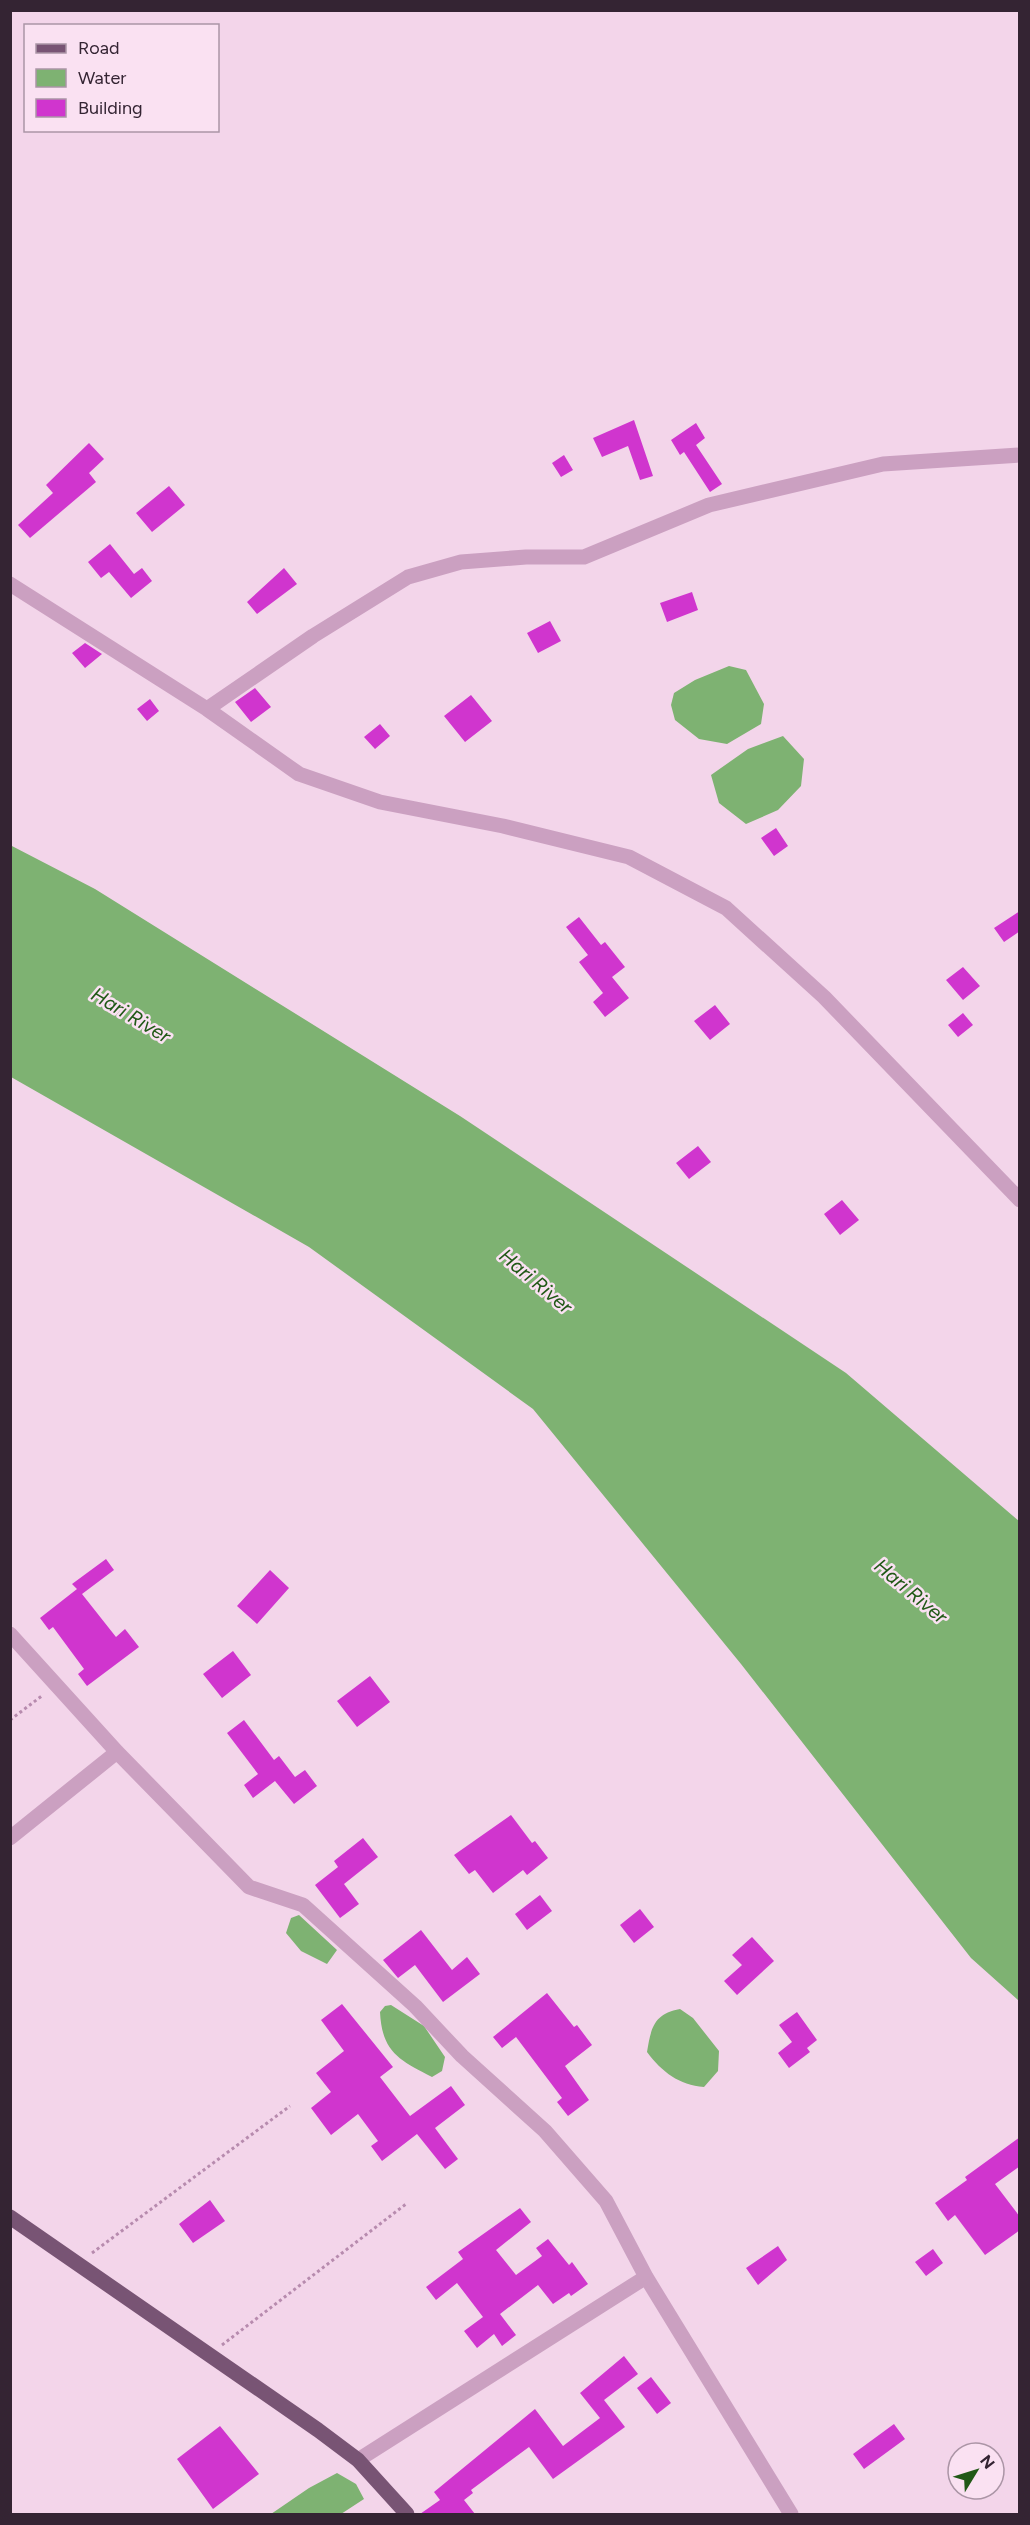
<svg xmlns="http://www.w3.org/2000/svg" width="1030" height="2525" viewBox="0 0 1030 2525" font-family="Figtree,sans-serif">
  <rect width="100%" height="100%" fill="#f3d5ea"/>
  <path fill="#7eb272" d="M729,666L746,670L764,704L761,724L727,744L699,739L675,720L671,705L674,693L695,680Z
    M783,736L804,759L801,786L778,810L746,824L719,803L711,775L748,749Z
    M10,845L95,889L460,1116L846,1373L1019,1521V2001L971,1958L741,1664L533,1409L309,1247L11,1077Z
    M299,1915L337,1950L327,1964L301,1951L286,1933L291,1918Z
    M391,2005L424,2026L445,2057L442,2071L432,2077C399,2060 382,2052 380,2012L385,2006Z
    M680,2009L693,2018L719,2051L718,2071L704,2087C679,2085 662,2072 647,2052C651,2029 653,2014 680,2009Z
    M337,2473L356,2484L364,2499L341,2514H271L309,2488Z"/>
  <path fill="#d035ce" d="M634,420L653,476L640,480L628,446L602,457L593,438Z
    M696,423L705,438L696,445L722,484L710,492L684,452L680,455L671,440Z
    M89,443L104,459L89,473L96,482L30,538L18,525L53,493L46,485Z
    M564,455L573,470L561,477L552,463Z
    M169,486L185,505L152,532L136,513Z
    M110,544L134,574L142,568L152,581L131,598L109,572L101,578L88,562Z
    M284,568L297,584L257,614L247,602Z
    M692,592L698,610L667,622L660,603Z
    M550,621L561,641L538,653L527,633Z
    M85,643L102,654L85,668L72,653Z
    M255,688L271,707L251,722L235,702Z
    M471,695L492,721L465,742L444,716Z
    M150,699L159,711L147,721L137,709Z
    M380,724L390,736L375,749L364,737Z
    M776,828L788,846L774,856L761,838Z
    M1020,911V931L1004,942L994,928Z
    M579,917L601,945L605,942L625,967L612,977L629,998L605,1017L593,1002L603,993L579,962L588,955L566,927Z
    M963,967L980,986L963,1000L946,980Z
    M715,1005L730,1024L710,1040L694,1021Z
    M963,1013L973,1025L958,1037L948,1025Z
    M698,1146L711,1162L689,1179L676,1163Z
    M842,1200L859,1220L840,1235L824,1214Z
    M106,1559L114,1570L82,1594L116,1637L125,1629L139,1647L87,1686L78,1674L84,1669L53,1627L49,1630L40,1618L77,1589L72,1584Z
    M270,1570L289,1588L257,1624L237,1606Z
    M233,1651L251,1675L222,1698L203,1674Z
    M370,1676L390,1702L357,1727L337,1701Z
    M244,1720L274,1760L279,1756L295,1777L305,1770L317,1786L294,1804L275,1781L253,1798L244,1785L258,1774L227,1733Z
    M511,1815L532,1843L535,1841L548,1858L527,1875L523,1870L493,1893L475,1870L469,1874L454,1855Z
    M363,1838L378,1857L344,1884L359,1904L340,1918L315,1885L338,1867L334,1861Z
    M540,1895L552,1911L527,1930L515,1914Z
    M640,1909L654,1927L634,1943L620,1925Z
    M421,1930L452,1970L467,1957L480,1974L443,2002L415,1965L398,1978L383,1960Z
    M752,1937L774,1961L737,1995L724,1981L742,1965L732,1955Z
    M547,1993L574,2027L577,2025L592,2045L565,2066L589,2100L568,2116L557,2102L562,2098L516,2037L502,2048L493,2037Z
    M342,2004L393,2067L380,2077L410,2116L451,2086L465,2105L435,2128L458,2159L445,2169L417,2134L382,2161L371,2146L378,2141L358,2114L331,2135L311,2108L331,2092L316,2073L344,2051L321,2020Z
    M797,2012L817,2040L807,2048L810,2052L789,2068L778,2053L792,2042L779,2025Z
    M1020,2137V2166L995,2184L1020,2217V2230L985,2255L955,2215L948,2221L935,2203L967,2180L965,2177Z
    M210,2200L225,2221L193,2243L179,2224Z
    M520,2208L531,2222L496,2250L516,2275L542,2256L536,2248L548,2239L569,2265L572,2262L588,2284L571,2296L569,2293L553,2304L538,2285L500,2314L516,2335L502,2346L494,2334L477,2348L464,2331L483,2317L457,2283L436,2300L426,2287L463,2259L458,2252Z
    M778,2246L787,2260L758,2285L746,2268Z
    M933,2249L943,2263L926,2276L915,2262Z
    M624,2356L638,2374L604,2400L625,2427L553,2479L529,2447L471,2490L473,2493L464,2500L475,2514H420L440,2500L434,2492L535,2409L563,2446L600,2418L580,2393Z
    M651,2377L671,2403L657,2414L637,2388Z
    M894,2424L905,2439L864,2469L853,2454Z
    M220,2426L259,2474L213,2509L177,2459Z"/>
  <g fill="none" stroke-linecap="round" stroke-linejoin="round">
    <path stroke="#b78bae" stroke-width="3" stroke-dasharray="3 3" stroke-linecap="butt" d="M10,1720L43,1695
      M92,2253L290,2106
      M222,2345L406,2204"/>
    <path stroke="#cba0c1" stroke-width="15" d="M10,584L207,709L299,774L380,802L503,826L629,857L726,908L824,997L1020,1200
      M207,709L313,636L408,577L461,562L526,557H584L709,505L883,464L1020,455
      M10,1634L117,1752L249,1887L303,1905L415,2006L462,2056L545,2131L606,2201L646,2277L791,2514
      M10,1838L117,1752
      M358,2460L646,2277"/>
    <path stroke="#785474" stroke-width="15" d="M10,2217L318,2430L358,2460L407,2514"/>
  </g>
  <g text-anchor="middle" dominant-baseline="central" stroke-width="5" stroke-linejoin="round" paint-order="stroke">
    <g font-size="20" font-style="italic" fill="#215917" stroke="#fae1f2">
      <text transform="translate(131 1015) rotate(31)">Hari River</text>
      <text transform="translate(536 1281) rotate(40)">Hari River</text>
      <text transform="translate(911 1591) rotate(40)">Hari River</text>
    </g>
  </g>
  <rect width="1030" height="2525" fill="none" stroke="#342433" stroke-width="24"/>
  <rect x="24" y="24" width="195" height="108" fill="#fae1f2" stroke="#ab95a6" stroke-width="1.5"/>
  <rect x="36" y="44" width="30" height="9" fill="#785474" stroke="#ab95a6" stroke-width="1.5"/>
  <text x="78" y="54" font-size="18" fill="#342433">Road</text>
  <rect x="36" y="69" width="30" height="18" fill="#7eb272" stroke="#ab95a6" stroke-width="1.5"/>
  <text x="78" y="84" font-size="18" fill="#342433">Water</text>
  <rect x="36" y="99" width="30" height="18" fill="#d035ce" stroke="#ab95a6" stroke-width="1.5"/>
  <text x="78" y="114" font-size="18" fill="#342433">Building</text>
  <g transform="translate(976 2471) rotate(52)"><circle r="28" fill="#fae1f2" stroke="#ab95a6" stroke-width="1.5"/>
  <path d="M0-4.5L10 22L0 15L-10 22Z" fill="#215917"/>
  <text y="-9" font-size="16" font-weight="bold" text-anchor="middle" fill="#342433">N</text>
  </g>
</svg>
